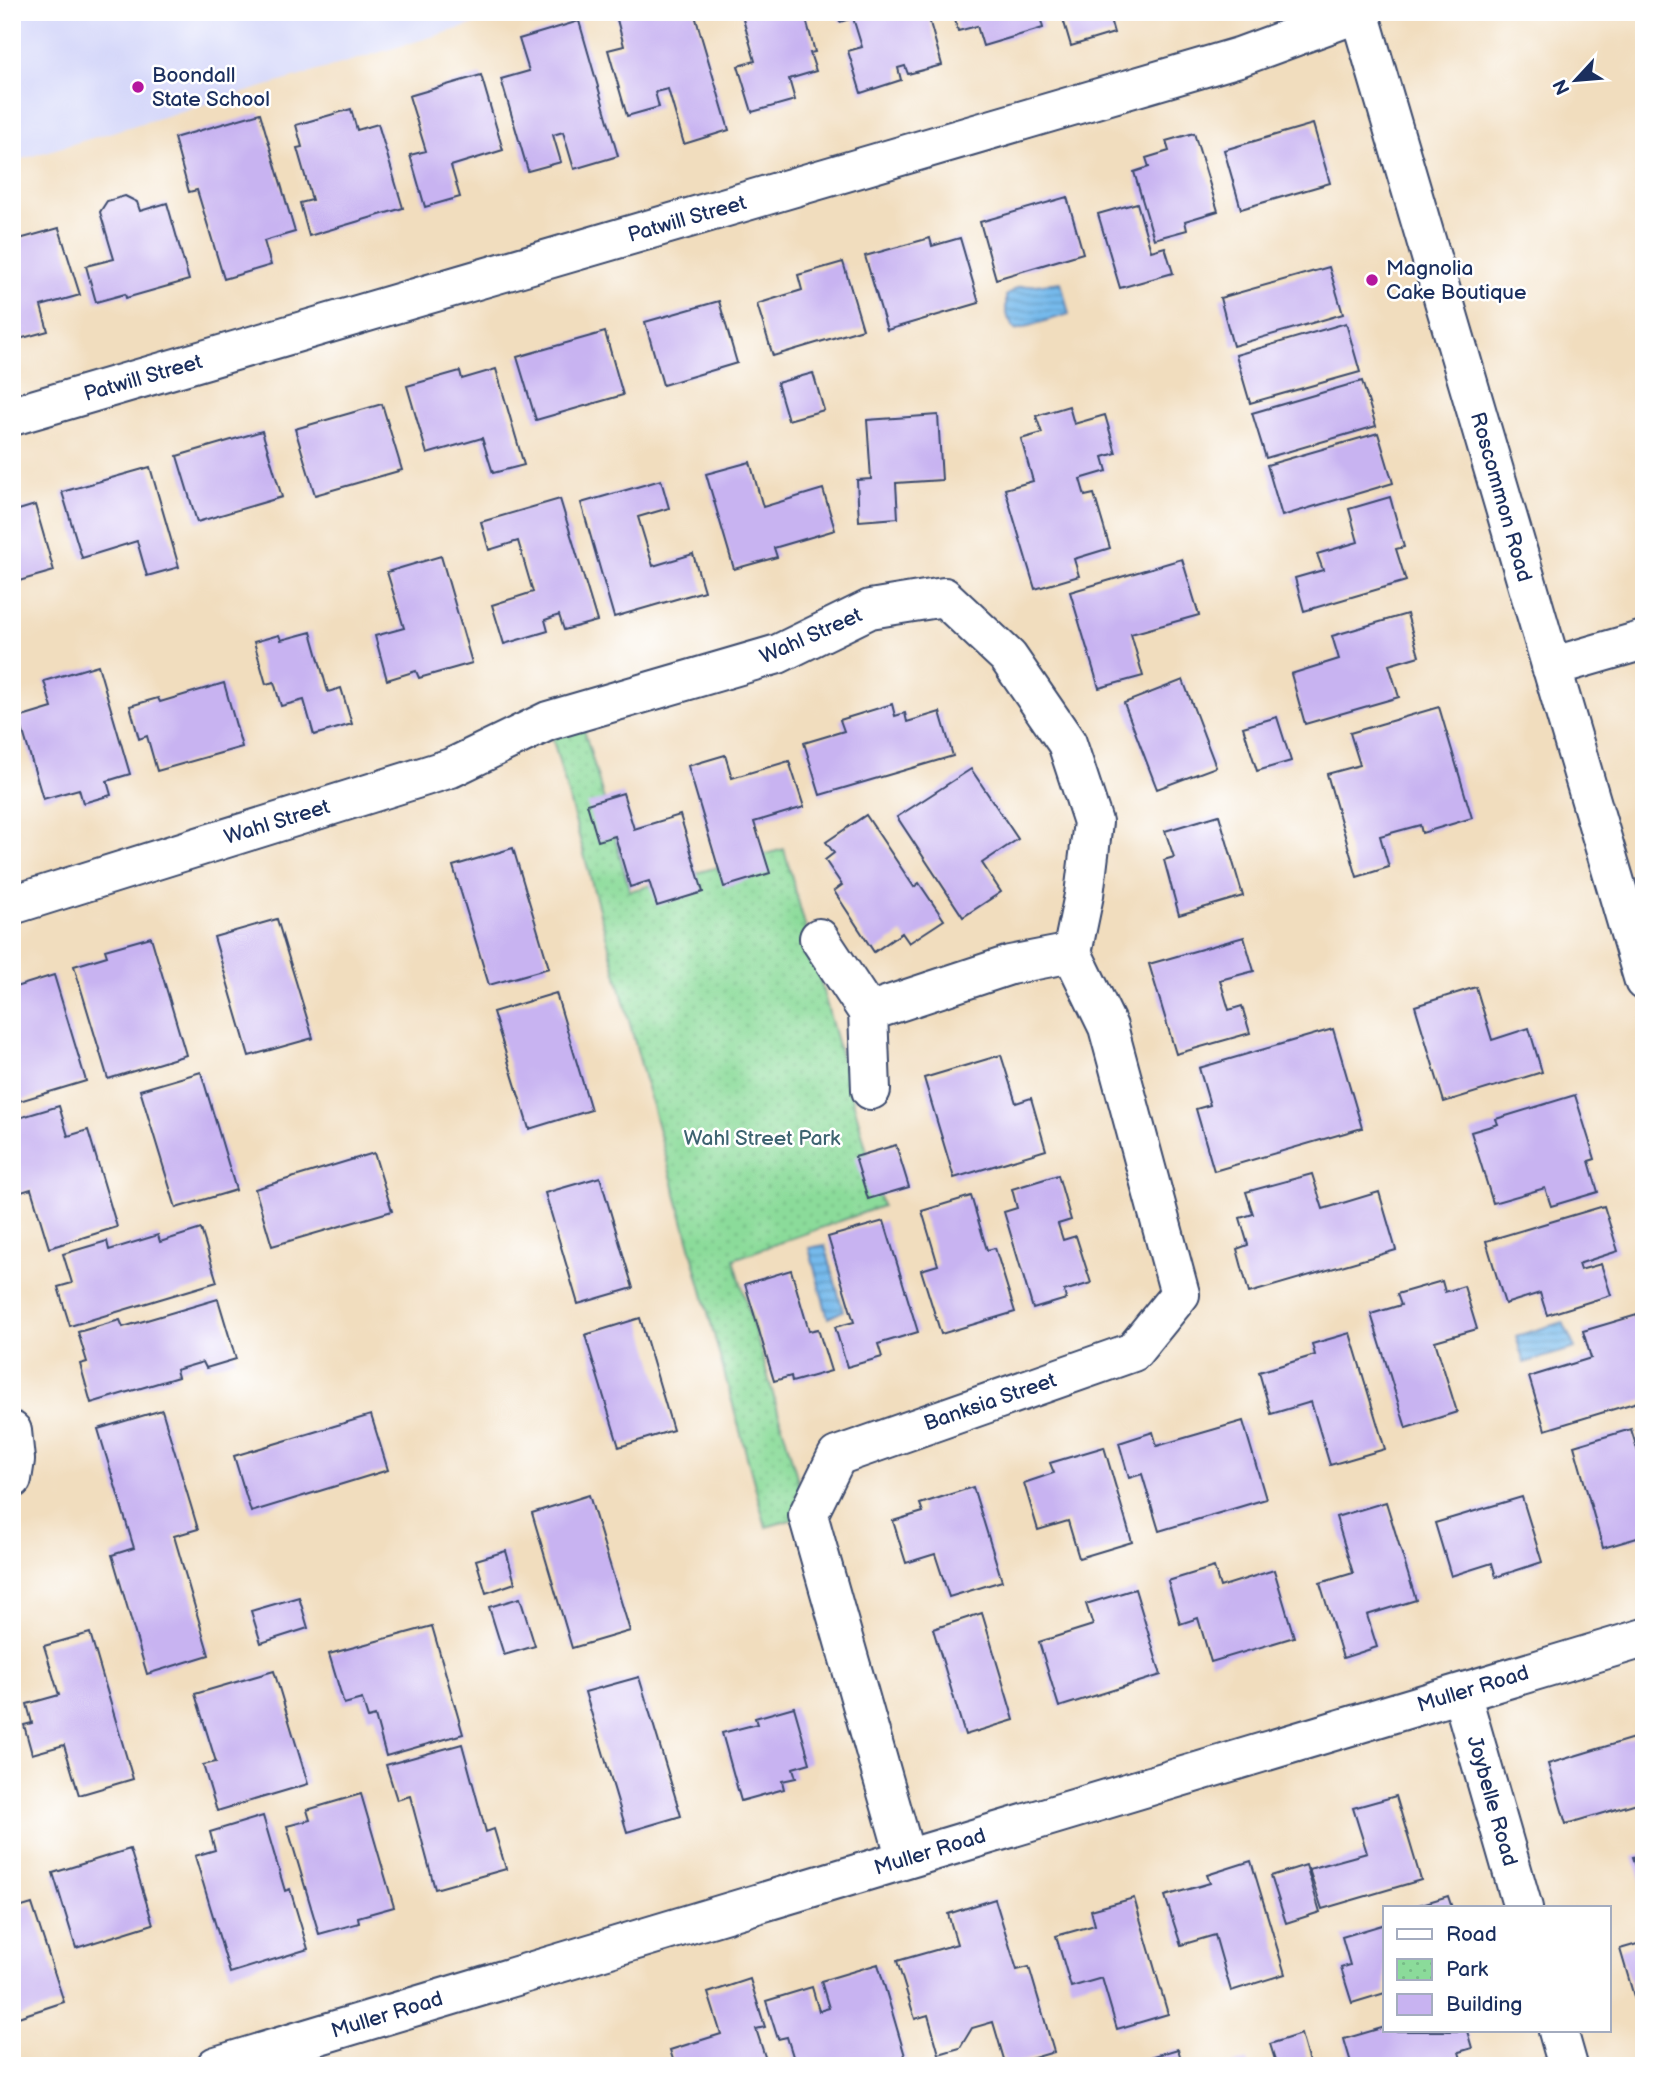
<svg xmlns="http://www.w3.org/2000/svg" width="1656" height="2078" viewBox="0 0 1656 2078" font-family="'Balsamiq Sans',sans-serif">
  <defs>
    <pattern id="park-dots" width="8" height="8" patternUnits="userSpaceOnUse" patternTransform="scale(1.75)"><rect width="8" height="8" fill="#8bdb9a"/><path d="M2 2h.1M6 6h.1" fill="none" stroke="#77bc87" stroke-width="1.8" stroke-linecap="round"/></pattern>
    <pattern id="water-rules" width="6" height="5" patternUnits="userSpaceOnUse" patternTransform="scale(1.75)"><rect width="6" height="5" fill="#76baec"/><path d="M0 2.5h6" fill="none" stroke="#6098c2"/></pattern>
  </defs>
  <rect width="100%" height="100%" fill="#fff"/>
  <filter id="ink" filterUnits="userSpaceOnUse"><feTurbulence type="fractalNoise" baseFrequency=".0143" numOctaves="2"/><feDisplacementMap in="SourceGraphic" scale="14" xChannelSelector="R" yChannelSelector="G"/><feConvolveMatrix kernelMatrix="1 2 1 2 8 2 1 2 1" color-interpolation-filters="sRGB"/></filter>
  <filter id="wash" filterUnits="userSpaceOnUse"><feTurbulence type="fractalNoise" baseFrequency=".00686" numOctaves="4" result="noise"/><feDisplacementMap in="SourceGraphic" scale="28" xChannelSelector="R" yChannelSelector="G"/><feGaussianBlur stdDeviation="1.57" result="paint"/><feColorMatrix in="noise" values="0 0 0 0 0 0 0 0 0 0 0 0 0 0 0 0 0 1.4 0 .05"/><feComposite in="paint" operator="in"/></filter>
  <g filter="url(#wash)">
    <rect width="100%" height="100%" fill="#f1ddbe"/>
    <path fill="#d5d8f9" d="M12,12H515L12,162Z"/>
    <path fill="url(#park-dots)" stroke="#53857c" stroke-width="2" d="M579,712L630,891L784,849L882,1206L734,1259L808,1515L766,1527L548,721Z"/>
    <path fill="url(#water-rules)" stroke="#4874a5" stroke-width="2" d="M1061,282L1069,314L1015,330L1006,314V296L1018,287Z
      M825,1245L843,1311L828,1318L809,1248Z
      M1563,1322L1575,1348L1524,1363L1516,1336Z"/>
    <g id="blocks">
      <path fill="#c8b3f1" d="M615,12H694L729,130L684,144L668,89L655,92L659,107L627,116L608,50L624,46Z
        M741,12H804L815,52L810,53L816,71L789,79L795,100L752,112L738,66L755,61Z
        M837,12H927L942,65L908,74L905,66L898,68L901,80L861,93L848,51L862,47L853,18L840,22Z
        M953,12H1039L1043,28L983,46L977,26L958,31Z
        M1061,12H1108L1114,33L1071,46Z
        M579,21L618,156L574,169L563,132L553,135L561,162L528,171L501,79L529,71L519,39Z
        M481,75L503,150L451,166L460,197L425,207L410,155L426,151L409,96Z
        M351,109L357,130L378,124L403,208L309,236L300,203L312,200L297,148L302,147L296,125Z
        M260,113L295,232L264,241L271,265L224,279L197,190L189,192L174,138Z
        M1313,124L1330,183L1241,209L1224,150Z
        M1194,133L1218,211L1185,221L1187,230L1154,239L1134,172L1149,167L1146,158L1169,151L1166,141Z
        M125,196L137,202L140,211L167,203L189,280L126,298L125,294L96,302L86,266L114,259L100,212L107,201Z
        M1067,197L1083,253L996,279L980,222Z
        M1137,203L1151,251L1165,247L1173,273L1120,288L1098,214Z
        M59,228L80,295L41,306L48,331L12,341V241Z
        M930,238L932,246L960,238L979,303L887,330L865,256Z
        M843,262L863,329L773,356L757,304L802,290L798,275Z
        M1329,267L1343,314L1233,346L1220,298Z
        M719,301L737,363L663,385L645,322Z
        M1346,323L1360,372L1250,403L1236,355Z
        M605,332L623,395L536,420L517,357Z
        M496,369L524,465L493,473L482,438L427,454L407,386L460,371L462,379Z
        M813,373L824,410L788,420L777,383Z
        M1362,381L1376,426L1266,458L1252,413Z
        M382,404L402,470L315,495L295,429Z
        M1069,406L1074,424L1105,415L1116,453L1103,457L1107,471L1080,479L1085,496L1094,494L1110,548L1074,559L1079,576L1035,589L1005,489L1033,481L1021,439L1042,433L1036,416Z
        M938,415L942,480L896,483L898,518L859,521L857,480L871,479L867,420Z
        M262,431L282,497L197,522L177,456Z
        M1378,433L1393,483L1282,516L1267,465Z
        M750,462L763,507L823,489L835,530L774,548L777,557L734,569L706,474Z
        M150,467L179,567L147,576L137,541L82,558L62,492Z
        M661,480L669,508L638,517L653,566L693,554L704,591L614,617L581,503Z
        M1390,497L1404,547L1396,549L1406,581L1304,611L1295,578L1323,570L1317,554L1358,542L1349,509Z
        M560,499L597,621L564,630L559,615L545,620L548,631L504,644L492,605L533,592L518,541L489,550L481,522Z
        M35,505L54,571L12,583V512Z
        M441,556L472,663L419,678L416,671L387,680L375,636L404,628L387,572Z
        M1182,559L1199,615L1131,634L1143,676L1099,688L1070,592Z
        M1407,614L1419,656L1389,665L1399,697L1305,724L1291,674L1339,659L1332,636Z
        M311,632L328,692L341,688L352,724L314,735L304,700L281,706L274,682L266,684L254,642L279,635L281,640Z
        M98,665L130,774L107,781L111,795L83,803L79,789L43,799L19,718L52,708L44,681Z
        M1183,680L1216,767L1157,789L1124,703Z
        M224,683L242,747L157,771L147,736L139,739L130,706L158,698L160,702Z
        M892,704L895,716L905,713L907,722L940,712L953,756L820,795L804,743L844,731L840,720Z
        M1439,707L1472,818L1422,833L1420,825L1380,836L1389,867L1357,877L1327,774L1360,765L1350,733Z
        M1277,717L1291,761L1257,771L1243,727Z
        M725,755L732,778L789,761L804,807L754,822L770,873L724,887L688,766Z
        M971,769L1018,839L982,863L1001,892L963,917L897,817Z
        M623,793L634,829L680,815L703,892L657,906L649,881L630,887L615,836L598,841L587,804Z
        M866,815L914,887L919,883L944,920L909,943L902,933L874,952L834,891L842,885L825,860L834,853L826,842Z
        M1219,815L1243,896L1179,915L1164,860L1174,857L1165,831Z
        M513,848L549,968L489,985L453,866Z
        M277,919L313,1038L249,1056L214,937Z
        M151,937L186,1055L108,1079L74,966L107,956L105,950Z
        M1244,937L1254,971L1220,980L1229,1010L1242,1006L1250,1033L1176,1054L1149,964Z
        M54,975L86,1081L13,1103L12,988Z
        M1476,987L1492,1040L1529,1028L1542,1072L1444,1102L1415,1006Z
        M556,993L591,1110L529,1129L493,1012Z
        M1333,1029L1362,1128L1214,1171L1196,1109L1210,1105L1199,1068Z
        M1001,1055L1016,1103L1031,1098L1046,1150L954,1178L924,1078Z
        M201,1072L236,1190L176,1208L140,1090Z
        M1575,1095L1595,1159L1589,1161L1598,1192L1551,1206L1545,1188L1493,1203L1471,1132L1498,1124L1496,1119Z
        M59,1106L68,1136L88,1130L117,1227L49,1248L31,1189L12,1195V1120Z
        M896,1145L909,1187L868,1199L855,1157Z
        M374,1153L392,1211L272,1246L255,1189Z
        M1312,1174L1323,1209L1379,1192L1396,1250L1249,1293L1237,1249L1248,1245L1240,1218L1253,1214L1246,1192Z
        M1058,1175L1071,1220L1058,1224L1063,1240L1076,1236L1091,1283L1064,1291L1066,1299L1033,1309L1004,1212L1017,1208L1012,1189Z
        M600,1177L633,1288L578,1304L545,1193Z
        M971,1196L987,1250L995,1248L1015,1312L941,1334L921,1270L938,1265L922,1211Z
        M1604,1206L1618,1251L1578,1264L1580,1270L1601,1264L1611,1295L1547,1315L1540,1293L1505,1304L1486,1241Z
        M884,1221L918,1332L878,1344L882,1357L847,1367L835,1327L854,1322L828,1237Z
        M201,1229L217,1282L70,1326L58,1287L72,1283L63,1254L107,1241L109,1250L158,1235L160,1242Z
        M791,1270L809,1331L818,1329L831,1371L792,1382L791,1376L774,1381L745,1284Z
        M1442,1281L1445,1292L1464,1286L1477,1329L1435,1341L1457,1412L1406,1428L1371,1314L1401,1305L1397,1294Z
        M218,1299L236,1359L206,1368L203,1362L176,1370L178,1377L91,1403L80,1364L87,1362L78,1332L120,1320L123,1327Z
        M1637,1315L1644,1337V1400L1545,1430L1529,1377L1591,1358L1583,1331Z
        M640,1318L673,1430L619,1447L585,1335Z
        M1350,1333L1385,1449L1330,1465L1311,1402L1271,1414L1259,1372L1315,1355L1312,1344Z
        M162,1410L198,1529L174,1536L209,1655L147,1674L112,1555L134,1548L98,1429Z
        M371,1415L388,1470L251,1512L234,1456Z
        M1243,1421L1266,1499L1159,1531L1142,1474L1129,1478L1119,1443L1153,1432L1157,1446Z
        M1631,1429L1644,1472V1536L1603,1548L1574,1446Z
        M1104,1447L1132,1542L1079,1558L1068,1521L1038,1530L1024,1483L1054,1473L1050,1463Z
        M973,1487L1002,1581L949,1597L935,1554L906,1563L893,1521L923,1512L920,1504Z
        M589,1495L630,1631L572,1648L532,1513Z
        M1522,1497L1542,1562L1496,1577L1492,1563L1451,1576L1435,1523Z
        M1386,1502L1416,1600L1367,1615L1377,1647L1343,1658L1320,1583L1353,1573L1336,1517Z
        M506,1551L515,1583L486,1593L476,1560Z
        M1214,1567L1220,1587L1274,1570L1294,1637L1211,1662L1198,1618L1180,1624L1168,1581Z
        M1135,1589L1161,1675L1059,1707L1039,1642L1093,1625L1086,1604Z
        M299,1597L308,1628L261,1643L251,1611Z
        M520,1598L535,1646L504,1655L489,1607Z
        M982,1613L1014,1720L965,1735L933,1629Z
        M432,1626L463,1734L386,1756L375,1716L368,1718L362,1699L344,1704L329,1654Z
        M90,1633L133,1779L79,1795L64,1745L32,1754L24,1725L32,1723L27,1704L59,1695L44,1646Z
        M274,1671L308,1784L217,1811L203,1765L216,1762L195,1694Z
        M639,1677L681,1816L627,1832L585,1692Z
        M794,1707L810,1763L793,1768L796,1778L782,1781L784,1789L741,1801L722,1733L757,1724L755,1718Z
        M1637,1737L1644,1759V1801L1566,1824L1548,1764Z
        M462,1744L486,1832L494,1829L506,1869L435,1889L410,1796L397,1800L386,1765Z
        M361,1794L394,1907L358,1917L359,1923L319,1934L287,1826L310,1820L307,1810Z
        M1396,1796L1421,1880L1322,1909L1309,1869L1367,1853L1353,1808Z
        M263,1816L285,1891L290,1889L308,1949L230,1973L195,1856L215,1850L210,1832Z
        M130,1849L153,1924L76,1948L53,1873Z
        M1644,1854V1889H1643L1633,1857Z
        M1251,1861L1285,1974L1231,1991L1215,1935L1181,1945L1165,1896L1210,1883L1207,1875Z
        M1306,1865L1320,1912L1286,1923L1271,1876Z
        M1448,1896L1452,1908H1409Z
        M1134,1898L1168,2014L1117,2029L1102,1978L1071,1987L1056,1936L1095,1925L1091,1910Z
        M995,1899L1017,1970L1029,1967L1054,2052L1006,2066L993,2022L972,2028L960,2048L939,2054L928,2015L915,2019L897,1961L957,1944L948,1914Z
        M32,1904L64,2002L12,2019V1910Z
        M1385,1924V1993L1352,2003L1341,1968L1350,1965L1342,1937Z
        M1644,1942V2027H1643L1620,1949Z
        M878,1964L908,2066H796L787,2037L778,2039L766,2001L812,1987L819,2011L829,2008L821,1981Z
        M750,1979L765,2027L756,2029L768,2066H675L670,2050L721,2034L708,1993Z
        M1385,2027V2031H1467L1472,2048L1459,2052L1463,2066H1352L1344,2039Z
        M1301,2034L1310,2066H1277L1270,2044Z
        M1178,2049L1183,2066H1123V2065Z
        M1248,2060L1249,2066H1232V2065Z"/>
    </g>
  </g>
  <g filter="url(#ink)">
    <use href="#blocks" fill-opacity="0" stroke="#3b496c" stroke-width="2"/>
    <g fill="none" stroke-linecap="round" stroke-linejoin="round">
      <defs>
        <path id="minor" d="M1359,12L1644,981
          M12,416L1239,57L1359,13
          M1551,667L1644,640
          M12,905L451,768L548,721L778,654L870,609L944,597L1008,657L1067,743L1093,822L1084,895L1072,953L1010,965L868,1012
          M819,938L868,1012L871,1090
          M12,1431L15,1460L12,1479
          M1461,1693L1523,1908
          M906,1859L808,1515L837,1456L1133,1352L1180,1294L1108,1027L1072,953
          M1558,2031L1568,2066
          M216,2066L1644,1638"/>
      </defs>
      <use href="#minor" stroke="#3b496c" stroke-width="42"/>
      <use href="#minor" stroke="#fff" stroke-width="38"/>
    </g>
  </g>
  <g fill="#b5179e" stroke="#fff" stroke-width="2.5">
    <circle cx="138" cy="87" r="7"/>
    <circle cx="1372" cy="280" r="7"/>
  </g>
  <g text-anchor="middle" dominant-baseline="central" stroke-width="5" stroke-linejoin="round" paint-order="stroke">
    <g font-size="21" fill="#1b2f5e" stroke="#fff" text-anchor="start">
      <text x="152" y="75">Boondall<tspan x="152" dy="24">State School</tspan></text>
      <text x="1386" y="268">Magnolia<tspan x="1386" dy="24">Cake Boutique</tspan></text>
    </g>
    <g font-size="21" fill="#1b2f5e" stroke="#fff">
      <text transform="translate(687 219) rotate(-16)">Patwill Street</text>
      <text transform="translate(143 378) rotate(-16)">Patwill Street</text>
      <text transform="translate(1501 497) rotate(74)">Roscommon Road</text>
      <text transform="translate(811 636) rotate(-24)">Wahl Street</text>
      <text transform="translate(277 822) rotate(-17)">Wahl Street</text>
      <text transform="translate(990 1402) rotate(-19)">Banksia Street</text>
      <text transform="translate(1473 1689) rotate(-17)">Muller Road</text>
      <text transform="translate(1492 1801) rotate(74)">Joybelle Road</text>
      <text transform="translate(930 1852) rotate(-17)">Muller Road</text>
      <text transform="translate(387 2015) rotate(-17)">Muller Road</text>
    </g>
    <g font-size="21" fill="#3d6370" stroke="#fff">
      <text x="762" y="1138">Wahl Street Park</text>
    </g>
  </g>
  <rect width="1656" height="2078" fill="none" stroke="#fff" stroke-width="42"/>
  <rect x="1383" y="1906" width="228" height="126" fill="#ffffff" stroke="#a4acbf" stroke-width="2"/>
  <rect x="1397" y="1929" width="35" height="10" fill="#ffffff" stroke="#a4acbf" stroke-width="2"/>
  <text x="1446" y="1941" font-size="21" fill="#1b2f5e">Road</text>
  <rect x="1397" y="1959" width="35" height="21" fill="url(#park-dots)" stroke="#a4acbf" stroke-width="2"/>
  <text x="1446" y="1976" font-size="21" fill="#1b2f5e">Park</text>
  <rect x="1397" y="1994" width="35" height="21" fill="#c8b3f1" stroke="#a4acbf" stroke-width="2"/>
  <text x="1446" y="2011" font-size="21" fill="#1b2f5e">Building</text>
  <g transform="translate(1576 80) rotate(244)" stroke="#ffffff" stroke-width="5" paint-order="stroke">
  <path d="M0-5L12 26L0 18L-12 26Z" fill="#1b2f5e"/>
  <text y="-10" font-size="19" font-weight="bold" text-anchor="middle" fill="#1b2f5e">N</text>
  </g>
</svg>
